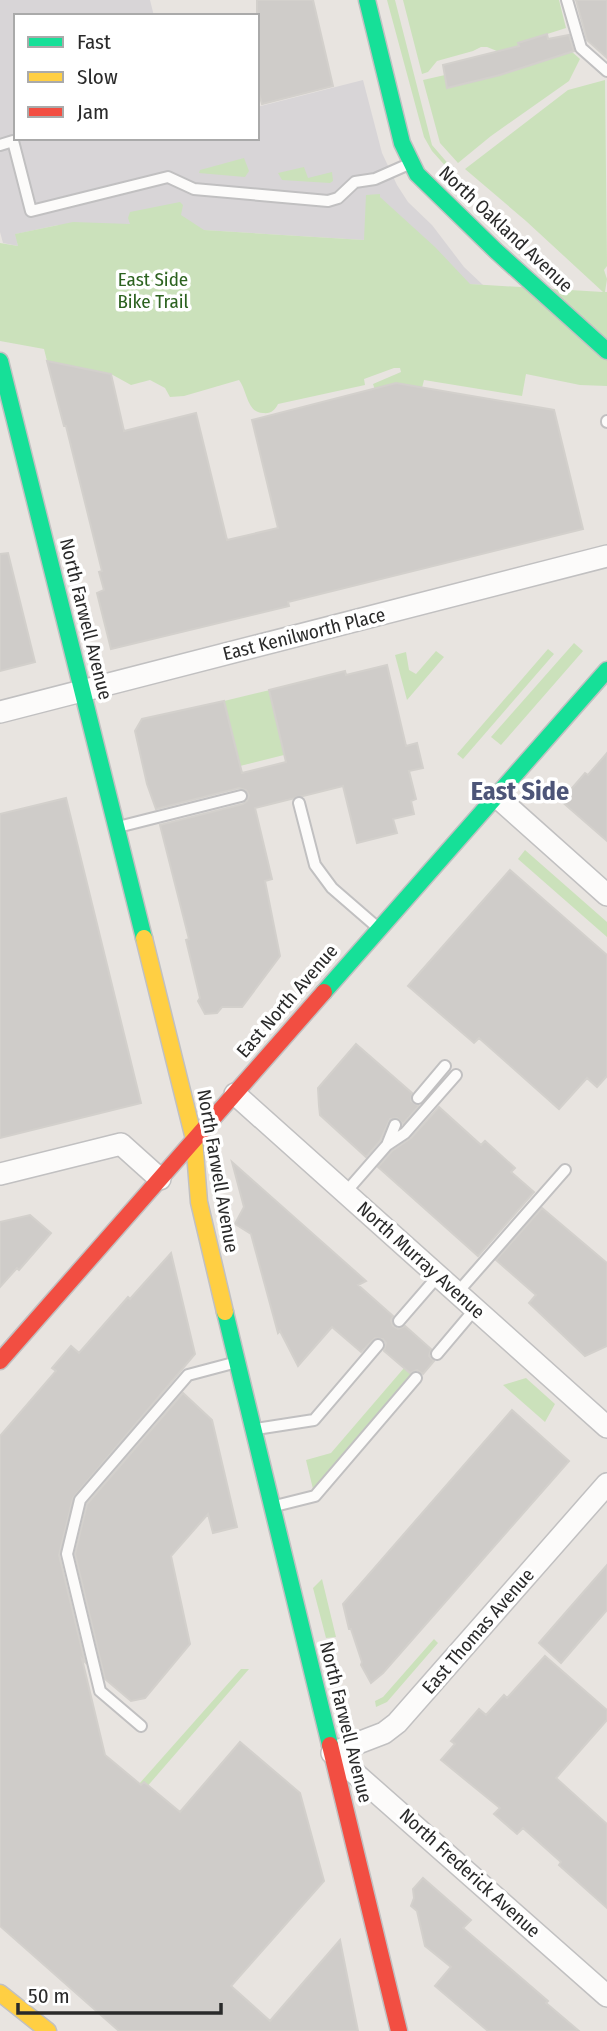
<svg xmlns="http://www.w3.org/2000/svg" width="607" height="2031" viewBox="0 0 607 2031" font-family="'Fira Sans Condensed',sans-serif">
  <rect width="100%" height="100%" fill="#e8e4e0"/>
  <path fill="#d8d5d7" d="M0,0H150L154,16H16V138H257V107L363,80L382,153L397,185L408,202L432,225L464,267L483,285L469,284L450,265L364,240L204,230L58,225L16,234L18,246L3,243L0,232Z"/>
  <path fill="#cbe1bb" d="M387,0H395L432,145L451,167L449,170L432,151L424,137Z
    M403,0H559L566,28L519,43L521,50L502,53L487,47H481L473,51L437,61L428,72L422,74Z
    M571,51L580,59L569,81L491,136L458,163L440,143L423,80L445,75L447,87Z
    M605,80L607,266L604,270L607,279L605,292H607V386L580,385L526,374L522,396L424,380L422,388L395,383L375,390L373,384L401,372L400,368H394L364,379L365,385L278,404C275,410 271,414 263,413C247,413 247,390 239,380L184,396L170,397L165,388L150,380L131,385L111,374L47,361L44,349L0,341V243L18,246L15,234L73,222L130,224L128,218L130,212L180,202L183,205L181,215L204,230L364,240L366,195L380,194V197L435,247L470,284L603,292L526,221L465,169L568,90Z
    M244,158L249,171L245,177L199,173L200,170Z
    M304,167L308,178L332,172L333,181L330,183L282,180L278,173Z
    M574,643L583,651L501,745L491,737Z
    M548,649L554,654L463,759L457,754Z
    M436,651L444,657L407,700L395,655L406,652L409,670L416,674Z
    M270,690L284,755L240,766L224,701Z
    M525,850L607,922V937L518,859Z
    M404,1368L411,1374L313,1489L306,1460L331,1453Z
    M526,1378L555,1404L545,1422L503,1385Z
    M322,1579L336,1637L326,1638L313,1588Z
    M434,1639L438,1643L387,1702L376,1707L375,1701L383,1697Z
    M241,1669H249L145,1789L139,1784Z"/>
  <path fill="#cfccc9" stroke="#d3d0cc" stroke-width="2" d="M257,0H313L333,86L262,104L257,87Z
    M576,0H607V58L587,40Z
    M547,34L548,39L569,35L574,51L500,75L447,88L443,65L519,46L518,43Z
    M47,361L111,374L124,431L196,413L227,540L278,528L252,420L396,383L554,410L583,529L288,602L289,606L111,649L97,593L104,590L99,572L102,571L66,426H64Z
    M8,553L35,662L0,671V554Z
    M387,665L406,746L417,743L423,768L409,771L416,799L411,801L414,814L393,819L397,833L357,843L343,786L255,808L272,879L265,881L280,956L242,1007H222L217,1013L205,1014L198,1001L200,998L186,940L189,939L160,825L243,804L247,801L249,795L246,790L239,788L156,809L147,784L135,731L142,719L224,701L242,773L286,762L269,690L345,671L346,675Z
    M607,753V841L561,801L585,773L588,775Z
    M66,798L141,1103L0,1138V814Z
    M510,870L607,955V1076L597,1087L587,1078L559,1109L479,1038L474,1043L408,986Z
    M356,1044L412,1093L411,1101L419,1106L403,1124L397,1118L390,1119L380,1141L366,1157L320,1115L319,1106L318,1088Z
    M439,1107L481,1145L485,1141L515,1168L511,1172L534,1192L478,1256L378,1167L392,1151L411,1138Z
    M232,1162L366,1281L358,1285L393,1316L391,1320L393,1326L398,1329L405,1326L431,1349L429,1356L434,1361L423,1374L417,1370L410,1373L384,1351L386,1343L383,1339L375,1338L361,1352L332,1327L298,1366L280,1331L278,1333L251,1234L235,1224L244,1207Z
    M542,1208L607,1263V1346L585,1356L529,1303L536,1295L496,1260Z
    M30,1215L51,1233L19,1270L17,1268L0,1287V1222Z
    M171,1253L195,1354L73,1498L59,1555L85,1662L82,1659L105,1755L141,1785L144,1782L180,1812L240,1742L300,1793L324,1881L231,1986L270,2021L340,1940L358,2031H119L0,1926V1436L56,1371L52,1368L71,1346L79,1353L128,1297L130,1299Z
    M183,1393L212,1420L237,1527L213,1533L208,1514L171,1556L190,1644L145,1698L131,1701L105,1679L75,1554L87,1504Z
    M512,1410L569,1461L383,1673L371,1683L361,1665L362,1662L351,1629H349L343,1604Z
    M607,1565V1610L561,1663L539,1643Z
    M545,1656L607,1710V1720L556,1778L607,1824V1908L559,1865L561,1862L523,1828L517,1834L494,1814L500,1808L441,1760L455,1744L451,1741L479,1709L486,1715L504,1695L507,1698Z
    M423,1878L471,1920L463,1928L548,2001L546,2003L579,2031H488L435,1986L451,1967L425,1946L417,1911L411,1906L414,1898L413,1889Z"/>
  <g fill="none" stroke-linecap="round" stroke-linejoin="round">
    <defs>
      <path id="lane" d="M567,0L581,48L607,71
        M0,145L13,141L31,211L168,177L194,189L328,201L338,198L355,182L375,179L409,164
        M607,421V422
        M299,803L315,865L332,888L377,927
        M118,827L241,796
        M418,1098L445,1066
        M387,1145L395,1125
        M345,1193L387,1145L405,1133L456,1075
        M457,1293L565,1170
        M399,1321L438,1276
        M437,1354L475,1309
        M256,1429L314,1420L378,1345
        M275,1506L315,1496L416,1378
        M141,1726L100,1691L67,1554L80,1500L188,1375L237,1362"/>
      <path id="street" d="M0,712L607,556
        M496,796L607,895
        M235,1094L607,1427
        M0,1174L121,1144L160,1179
        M607,1484L397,1723L384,1733L332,1753L607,1996"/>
      <path id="fast" d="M367,0L402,143L417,174L496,251L607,351
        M0,361L144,938
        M324,992L607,670
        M225,1312L330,1745"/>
      <path id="slow" d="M144,938L194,1139L199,1202L225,1312
        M0,1993L48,2031"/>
      <path id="jam" d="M0,1361L324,992
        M330,1745L399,2031"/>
    </defs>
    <use href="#lane" stroke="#c1c0c1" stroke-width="14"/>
    <use href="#street" stroke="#c1c0c1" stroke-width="24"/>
    <use href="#fast" stroke="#c1c0c1" stroke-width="19"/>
    <use href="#slow" stroke="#c1c0c1" stroke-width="19"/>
    <use href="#jam" stroke="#c1c0c1" stroke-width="19"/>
    <use href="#lane" stroke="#fcfbfa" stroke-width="10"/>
    <use href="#street" stroke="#fcfbfa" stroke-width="21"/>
    <use href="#fast" stroke="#16e098" stroke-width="16"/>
    <use href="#slow" stroke="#ffcf43" stroke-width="16"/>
    <use href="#jam" stroke="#f24e42" stroke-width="16"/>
  </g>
  <g text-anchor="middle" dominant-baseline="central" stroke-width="7" stroke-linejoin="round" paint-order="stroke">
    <g font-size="19" fill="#2a2a2a" stroke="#fff">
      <text transform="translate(506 229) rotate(43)">North Oakland Avenue</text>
      <text transform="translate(86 619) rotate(76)">North Farwell Avenue</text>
      <text transform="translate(304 634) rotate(-14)">East Kenilworth Place</text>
      <text transform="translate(287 1001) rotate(-49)">East North Avenue</text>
      <text transform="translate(218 1171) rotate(80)">North Farwell Avenue</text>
      <text transform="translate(421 1260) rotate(42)">North Murray Avenue</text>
      <text transform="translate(478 1631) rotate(-49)">East Thomas Avenue</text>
      <text transform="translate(346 1722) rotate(76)">North Farwell Avenue</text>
      <text transform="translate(470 1873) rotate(42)">North Frederick Avenue</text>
    </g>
    <g font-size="19" fill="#2c621f" stroke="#fff">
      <text x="153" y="279">East Side<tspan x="153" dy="22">Bike Trail</tspan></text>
    </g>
    <g font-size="26" font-weight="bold" fill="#4d5578" stroke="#fff">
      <text x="520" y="791">East Side</text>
    </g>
  </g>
  <rect x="14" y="14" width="245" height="126" fill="#ffffff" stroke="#aaaaaa" stroke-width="2"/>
  <rect x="28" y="37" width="35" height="10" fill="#16e098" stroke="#aaaaaa" stroke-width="2"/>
  <text x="77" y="49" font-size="21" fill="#2a2a2a">Fast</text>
  <rect x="28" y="72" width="35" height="10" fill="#ffcf43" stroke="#aaaaaa" stroke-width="2"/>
  <text x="77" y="84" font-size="21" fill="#2a2a2a">Slow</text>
  <rect x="28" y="107" width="35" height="10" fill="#f24e42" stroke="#aaaaaa" stroke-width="2"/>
  <text x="77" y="119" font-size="21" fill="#2a2a2a">Jam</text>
  <path d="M18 2003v10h203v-10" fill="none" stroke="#2a2a2a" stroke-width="3.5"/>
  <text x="28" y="2003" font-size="21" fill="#2a2a2a" stroke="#ffffff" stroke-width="5" paint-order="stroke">50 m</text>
</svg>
